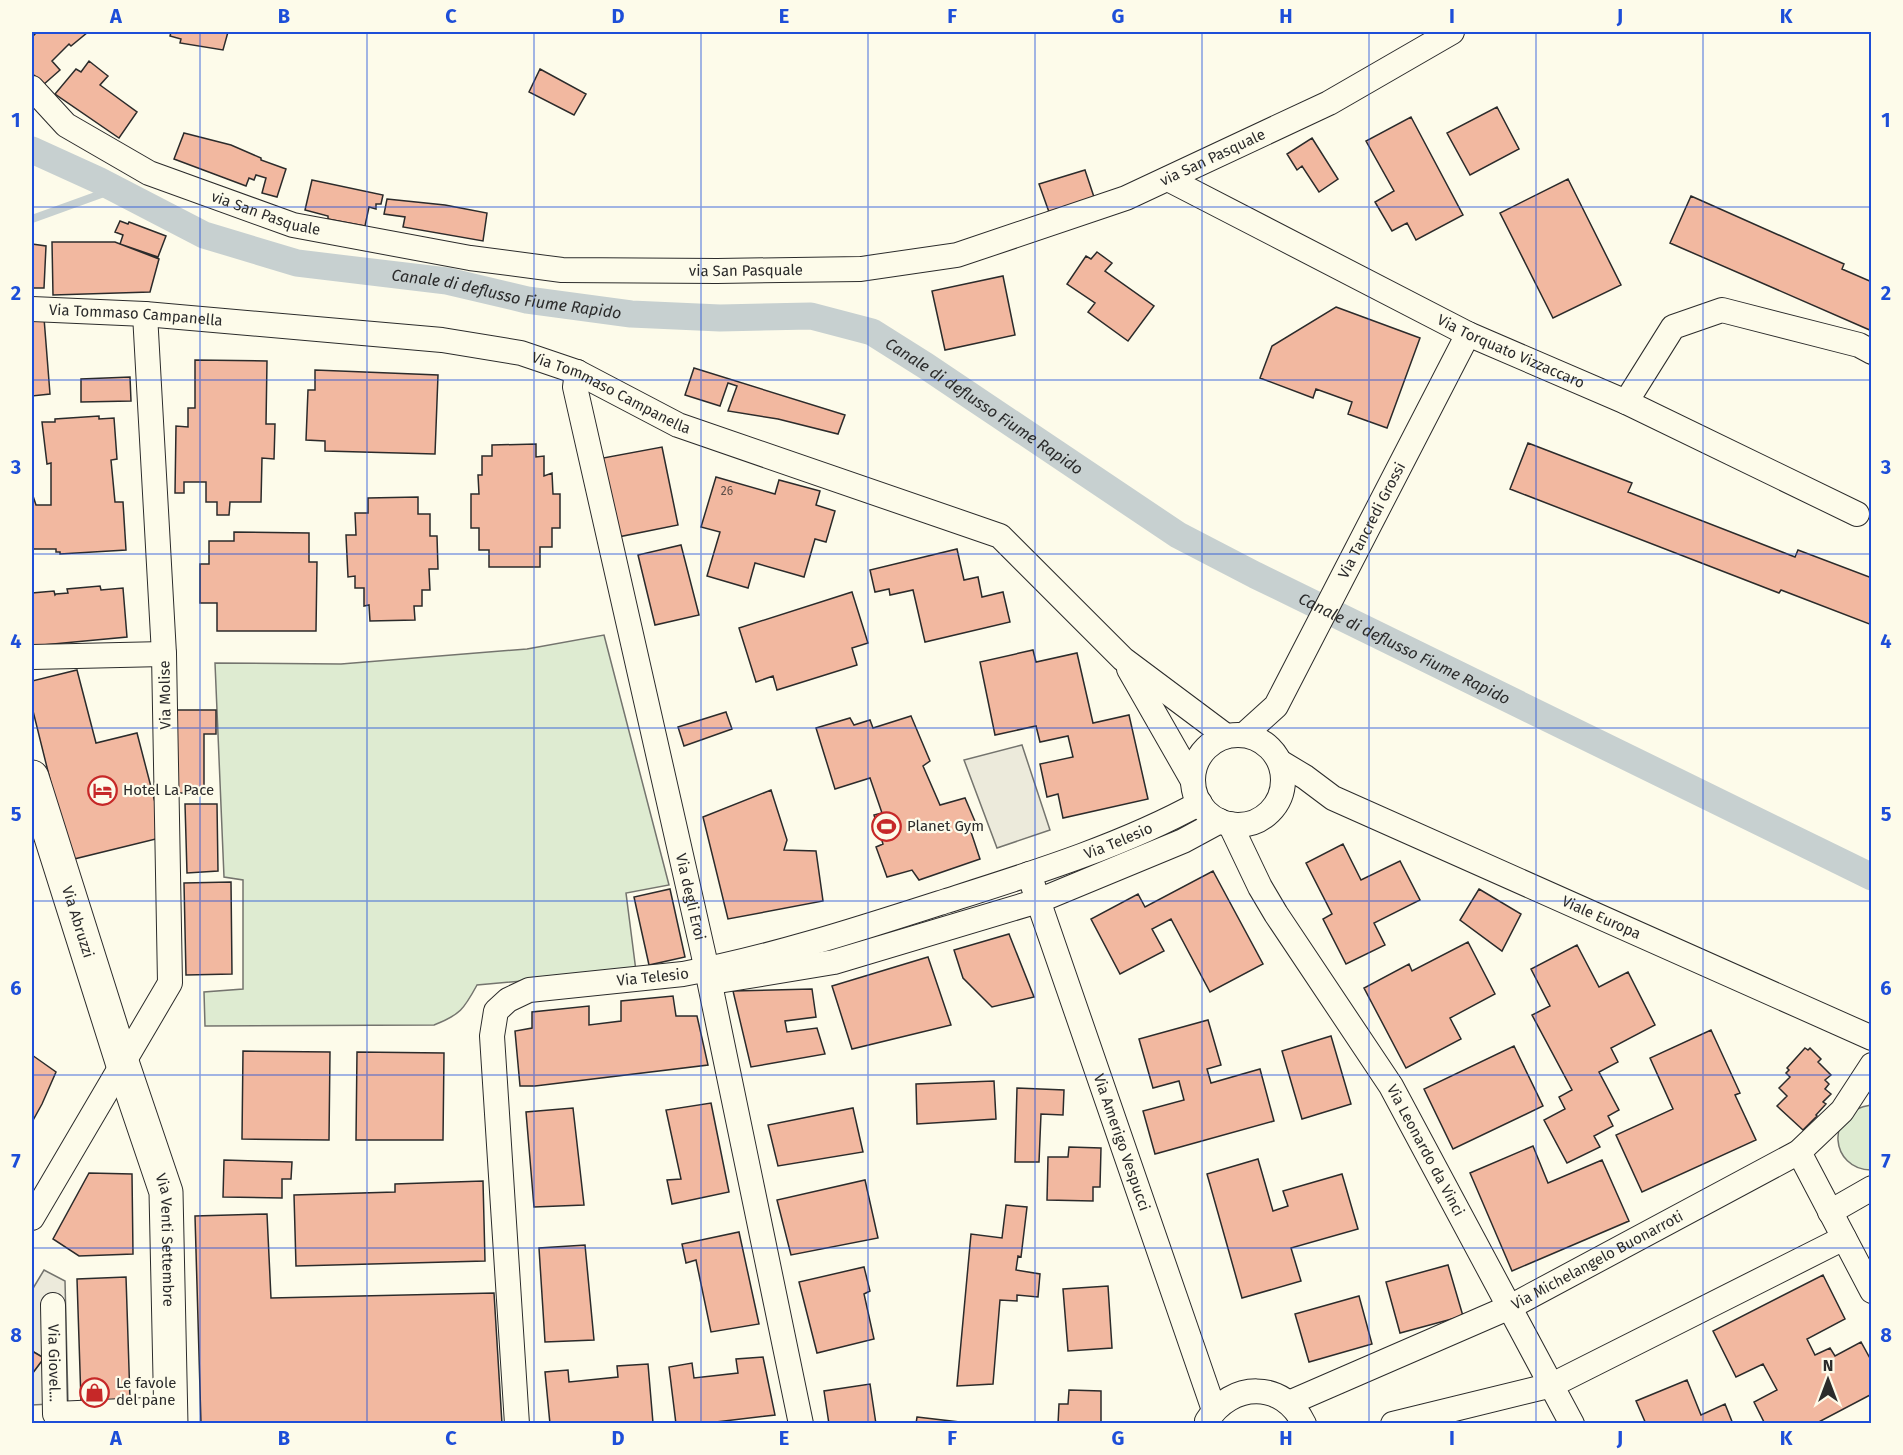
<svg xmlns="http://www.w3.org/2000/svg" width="1903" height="1455" viewBox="0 0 1903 1455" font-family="'Fira Sans',sans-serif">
  <rect width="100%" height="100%" fill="#fdfbea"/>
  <path fill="#deebd1" stroke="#74746e" stroke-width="1.5" d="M604,635L669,885L626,893L636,971L477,985C464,1009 460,1015 434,1025L205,1026L204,992L243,989V880L224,877L215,663L341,664L527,649Z
    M1871,1105V1170C1831,1170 1823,1112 1871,1105Z"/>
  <path fill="#eceadb" stroke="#74746e" stroke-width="1.5" d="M1022,745L1050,830L997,848L964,760Z
    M44,1270L65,1281L68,1403L32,1405V1374L44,1358L32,1351V1290Z"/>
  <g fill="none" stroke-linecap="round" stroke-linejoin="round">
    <path stroke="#c7d0d0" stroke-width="8" d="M32,219L115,189"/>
    <path stroke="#c7d0d0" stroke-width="27" id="s1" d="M32,150L98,180L204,235L297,263L447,281L527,300L631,314L720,318L811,316L872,332L926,366L1178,535L1255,575L1872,877"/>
  </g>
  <path fill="#f2b8a0" stroke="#2b2b2b" stroke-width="1.5" d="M32,32L34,35L37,32H88L71,46L69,44L52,61L60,70L43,85L32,73Z
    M171,32H228L223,50L180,43L181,39L170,36Z
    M89,61L108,76L100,85L137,112L119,138L55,94L76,69L81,72Z
    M540,69L586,94L574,115L529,92Z
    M1497,107L1519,149L1470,175L1447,133Z
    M1411,117L1463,215L1416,240L1407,223L1392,231L1375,202L1394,191L1366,141Z
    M184,133L231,145L261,158V160L286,169L277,197L262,193L266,178L256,175L254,180L249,178L246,186L174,159Z
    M1312,138L1338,179L1319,192L1302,166L1297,170L1287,154Z
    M1085,170L1094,197L1049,212L1039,184Z
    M1568,179L1621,285L1553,318L1500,213Z
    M312,180L383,195L381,204H376V209L369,207L365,226L328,219V216L305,210Z
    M1691,196L1844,264L1842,269L1872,282V331L1670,243Z
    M387,199L445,205L487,213L483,241L403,227L405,217L384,214Z
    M120,221L128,224L129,222L166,236L158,257L120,244L123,235L115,232Z
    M52,242H115L159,259L150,292L53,295Z
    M32,244L46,246L44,288H32Z
    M1097,252L1112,263L1105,271L1154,306L1128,341L1088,312L1095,303L1067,284L1086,256L1091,259Z
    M1003,276L1015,335L945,350L932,291Z
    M1336,307L1420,338L1387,428L1348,414L1352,402L1316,389L1313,398L1260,378L1272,346Z
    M44,318L50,394L32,396V319Z
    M195,360L267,361L266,424H275L274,459L262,458L261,502H230L229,515H217V502H206V482H184V493H175L176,426L188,427V408H195Z
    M694,368L845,415L838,434L778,419L728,411L737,386L728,383L720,406L685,395Z
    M315,370L438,375L435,454L325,451V441L306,440L308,390H315Z
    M130,377L131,401L81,402V379Z
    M99,416V419L114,418L117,459L111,460L115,502H123L126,550L60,554V552H56V549H32V493L36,505H51V463L47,464L42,422H55V419Z
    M1528,443L1632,483L1628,492L1795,557L1798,550L1872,578V625L1781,590L1779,593L1510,489Z
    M536,444V457L544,456V476L552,473L553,494H560V528H552V547H540V567H489V550H479V528H471V494H479L478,475H482V456H492V445Z
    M662,447L678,525L618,537L603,458Z
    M716,477L775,494L779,480L820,491L816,505L835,511L826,542L815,539L804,577L755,563L748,588L707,576L720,532L701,527Z
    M418,497V514H430V536H437L438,569H429L430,590H422V606H414L415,620L370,621L369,605L364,606V588H355V576L348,577L346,535H356L355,513H368V498Z
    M234,532L309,533V562H317L316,631H217V603H200V564H209V541H234Z
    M681,545L699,615L655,625L638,555Z
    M957,549L964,580L978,577L982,597L1003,592L1010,622L925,642L913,590L890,595L889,589L875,592L870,570Z
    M100,586L101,590L123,588L127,637L32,646V593L54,591L55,595L56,594L68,593L67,589Z
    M852,592L868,643L852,648L857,665L777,690L773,676L756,682L739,628Z
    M1033,650L1036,662L1077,653L1093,723L1129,715L1148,799L1063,818L1058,794L1047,797L1040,764L1073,757L1068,736L1040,742L1036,726L995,735L980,662Z
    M77,670L96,743L137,733L164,837L70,860L32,707V681Z
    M173,710H216V734H204V793H173Z
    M726,712L732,729L684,746L678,727Z
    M911,716L930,761L923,766L940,805L965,798L977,826L971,832L980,859L919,880L912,870L887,877L876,847L883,844L874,815L882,813L870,778L835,789L816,728L850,718L854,725L870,720L873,728Z
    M771,790L787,840L784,850L816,851L823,901L728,919L703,817Z
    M185,804H217L218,871L187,873Z
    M1343,844L1361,880L1400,861L1420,900L1374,923L1385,945L1346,964L1323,919L1332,914L1306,863Z
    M1213,871L1263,964L1210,992L1171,919L1152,929L1164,951L1120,974L1091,919L1138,894L1145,907Z
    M231,882L232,974L186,975L184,883Z
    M670,889L685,957L649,965L634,897Z
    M1479,889L1521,914L1502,951L1460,920Z
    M1009,934L1034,997L992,1007L963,978L954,950Z
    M1468,942L1495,994L1450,1018L1461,1039L1406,1068L1364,988L1409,964L1412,971Z
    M1577,945L1599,987L1628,972L1655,1025L1611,1048L1618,1062L1599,1072L1619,1110L1608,1116L1613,1126L1594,1136L1600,1147L1567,1163L1544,1120L1565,1109L1559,1097L1572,1090L1532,1015L1550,1006L1531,969Z
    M928,957L951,1025L852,1049L832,986Z
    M812,989L816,1017L785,1021L787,1032L817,1028L825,1054L751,1067L733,991Z
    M673,996L676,1016H697L708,1065L535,1086H520L515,1031L532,1028V1012L589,1006V1025L621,1021V1001Z
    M1208,1020L1221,1065L1207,1069L1211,1083L1260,1069L1274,1121L1155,1154L1143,1111L1184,1100L1179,1081L1153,1088L1139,1039Z
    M1711,1030L1740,1093L1735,1095L1756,1140L1642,1192L1616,1135L1673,1109L1650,1058Z
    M1331,1036L1351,1104L1302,1119L1282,1051Z
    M1514,1046L1543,1106L1453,1149L1424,1089Z
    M1805,1048L1808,1050L1810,1048L1821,1059L1818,1062L1831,1075L1825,1080L1829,1084L1825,1089L1831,1094L1823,1102L1826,1104L1816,1115L1817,1116L1803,1130L1777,1106L1787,1096L1779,1088L1790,1077L1786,1073L1789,1070L1787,1068Z
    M243,1051L330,1052L329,1140L242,1139Z
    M357,1052L444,1053L443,1140H356Z
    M32,1055L56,1072L42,1104L32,1122Z
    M994,1081L996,1119L917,1124L916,1084Z
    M1017,1088L1064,1090L1063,1115L1041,1114L1039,1162H1015Z
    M711,1103L729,1192L672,1204L667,1180L681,1179L666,1110Z
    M573,1108L584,1205L534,1207L526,1112Z
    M853,1108L863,1152L778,1166L768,1125Z
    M1533,1146L1548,1183L1602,1160L1629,1221L1512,1271L1470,1173Z
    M1069,1147L1101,1148L1100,1187H1093V1201L1047,1200L1048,1157H1068Z
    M1258,1159L1273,1211L1288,1206L1283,1191L1342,1174L1358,1229L1291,1248L1301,1281L1242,1298L1207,1174Z
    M224,1160L292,1162L291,1179H282V1198L223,1197Z
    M89,1173L132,1174L133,1254L79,1256L53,1239Z
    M865,1180L878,1238L791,1255L777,1200Z
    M483,1181L485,1261L296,1266L294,1195L395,1192V1184Z
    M1006,1205L1027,1207L1021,1257L1018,1256L1016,1270L1040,1274L1038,1297L1017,1295V1301L1000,1300L993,1384L957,1386L971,1234L1002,1238Z
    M267,1214L271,1298L494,1293L502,1424H201L195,1216Z
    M739,1232L759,1324L711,1332L696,1260L686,1263L682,1244Z
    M585,1245L594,1340L545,1342L539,1248Z
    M1448,1265L1463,1316L1400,1333L1386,1282Z
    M864,1267L870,1291L864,1294L874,1339L817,1353L799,1282Z
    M1823,1275L1845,1319L1807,1339L1815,1355L1830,1348L1835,1356L1861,1342L1872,1362V1394L1815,1424H1765L1754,1402L1777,1390L1763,1364L1736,1377L1713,1331Z
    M126,1277L130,1399L81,1401L77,1279Z
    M1108,1286L1112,1348L1068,1351L1063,1289Z
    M1359,1296L1372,1344L1309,1362L1295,1314Z
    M32,1351L44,1358L32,1374Z
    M763,1357L775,1415L699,1424H676L669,1367L692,1363L694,1378L738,1373L736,1359Z
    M648,1364L653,1423L550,1424L545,1372L568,1370L569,1382L618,1377L617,1366Z
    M1687,1380L1701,1415L1725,1404L1733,1424H1646L1636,1401Z
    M870,1384L876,1424H829L824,1391Z
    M1069,1390L1101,1391V1424H1058L1059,1404H1068Z
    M917,1417L968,1423V1424H916Z"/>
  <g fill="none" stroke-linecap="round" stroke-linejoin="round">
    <defs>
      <g id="street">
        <path id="s2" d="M32,88L66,125L149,173L293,225L470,258L562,270L717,271L861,269L957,255L1126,198L1329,103L1452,32"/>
        <path id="s3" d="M1168,179L1468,334L1626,402L1857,514"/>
        <path id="s4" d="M32,309L145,314L442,340L521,353L577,372L678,425L1000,536L1123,659L1226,736"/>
        <path id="s5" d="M577,372L575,387L707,970L801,1424"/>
        <path d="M1626,402L1673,327L1722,310L1859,345L1872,352"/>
        <path d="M32,657L164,654"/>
        <path d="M1129,669L1193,781"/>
        <path id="s6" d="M1244,735L1276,706L1468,334"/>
        <circle cx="1238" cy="780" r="45"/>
        <path id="s7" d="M1280,762L1305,777L1333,798L1872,1038"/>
        <path id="s8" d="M1230,824L1260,887L1276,914L1391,1086L1572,1424"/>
        <path id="s9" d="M1029,874L1214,1410"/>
        <path d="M718,981L834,962L1038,901L1183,841L1220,821"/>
        <path d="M1799,1152L1872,1291"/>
        <path d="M1830,1212L1872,1188"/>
        <path d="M32,1218L170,983L164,654L145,314"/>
        <path id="s10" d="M53,1305L55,1414L170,1409"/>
        <path id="s11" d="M1289,1403L1510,1307L1799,1152L1842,1111L1872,1065"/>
        <path d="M1207,1421C1231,1382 1283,1380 1304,1424"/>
        <path id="s12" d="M517,1424L492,1036L496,1011L508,1000L529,990L683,974C773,957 859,929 946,901C1031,874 1122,846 1200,803"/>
        <path d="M1393,1424L1552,1385L1844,1238"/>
      </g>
      <g id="secondary">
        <path id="s13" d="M32,777L123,1065L166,1192L171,1424"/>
      </g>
    </defs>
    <use href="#street" stroke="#2b2b2b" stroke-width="26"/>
    <use href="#secondary" stroke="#2b2b2b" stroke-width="35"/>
    <use href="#street" stroke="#fdfbea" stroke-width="24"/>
    <use href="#secondary" stroke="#fdfbea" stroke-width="33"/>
  </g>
  <path fill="none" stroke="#1d4ed8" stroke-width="1.5" stroke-opacity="0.55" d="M200,32V1424M367,32V1424M534,32V1424M701,32V1424M868,32V1424M1035,32V1424M1202,32V1424M1369,32V1424M1536,32V1424M1703,32V1424M32,207H1872M32,380H1872M32,554H1872M32,728H1872M32,901H1872M32,1075H1872M32,1248H1872"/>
  <defs>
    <symbol id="hotel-ring" viewBox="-11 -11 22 22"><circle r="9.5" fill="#fdfbea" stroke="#c62828" stroke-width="1.5"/><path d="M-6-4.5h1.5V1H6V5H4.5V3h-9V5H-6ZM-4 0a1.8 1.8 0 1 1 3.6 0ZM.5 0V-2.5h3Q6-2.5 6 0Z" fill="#c62828"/></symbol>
    <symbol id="stadium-ring" viewBox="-11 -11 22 22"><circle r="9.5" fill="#fdfbea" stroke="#c62828" stroke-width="1.5"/><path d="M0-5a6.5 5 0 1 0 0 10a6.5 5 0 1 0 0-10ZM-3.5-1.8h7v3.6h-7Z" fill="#c62828"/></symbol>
    <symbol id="shop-ring" viewBox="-11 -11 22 22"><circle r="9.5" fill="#fdfbea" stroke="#c62828" stroke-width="1.5"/><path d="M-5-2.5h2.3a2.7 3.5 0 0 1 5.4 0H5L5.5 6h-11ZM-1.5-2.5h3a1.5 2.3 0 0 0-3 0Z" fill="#c62828"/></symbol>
  </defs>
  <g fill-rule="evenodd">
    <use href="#hotel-ring" x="86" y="774" width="33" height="33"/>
    <use href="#stadium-ring" x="870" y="810" width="33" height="33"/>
    <use href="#shop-ring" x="78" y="1376" width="33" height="33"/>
  </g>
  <g text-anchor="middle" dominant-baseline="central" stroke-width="4.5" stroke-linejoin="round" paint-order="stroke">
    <g font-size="12" fill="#5d4e48">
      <text x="727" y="491">26</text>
    </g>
    <g font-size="15" fill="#2b2b2b" stroke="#fdfbea">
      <text stroke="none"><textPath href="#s2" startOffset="1242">via San Pasquale</textPath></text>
      <text stroke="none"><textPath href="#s2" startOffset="270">via San Pasquale</textPath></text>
      <text stroke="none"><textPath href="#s2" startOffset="756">via San Pasquale</textPath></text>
      <text stroke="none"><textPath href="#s4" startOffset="104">Via Tommaso Campanella</textPath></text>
      <text stroke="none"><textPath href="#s3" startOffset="384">Via Torquato Vizzaccaro</textPath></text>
      <text stroke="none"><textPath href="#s4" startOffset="590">Via Tommaso Campanella</textPath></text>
      <text stroke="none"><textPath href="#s6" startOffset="252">Via Tancredi Grossi</textPath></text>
      <text transform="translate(165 695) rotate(-91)">Via Molise</text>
      <text stroke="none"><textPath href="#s12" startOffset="1064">Via Telesio</textPath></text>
      <text stroke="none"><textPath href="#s5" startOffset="538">Via degli Eroi</textPath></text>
      <text stroke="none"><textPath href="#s7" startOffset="358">Viale Europa</textPath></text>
      <text stroke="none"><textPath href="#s13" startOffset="152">Via Abruzzi</textPath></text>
      <text stroke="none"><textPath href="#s12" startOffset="578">Via Telesio</textPath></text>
      <text stroke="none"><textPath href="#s9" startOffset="284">Via Amerigo Vespucci</textPath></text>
      <text stroke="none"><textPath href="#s8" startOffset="381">Via Leonardo da Vinci</textPath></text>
      <text stroke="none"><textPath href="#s13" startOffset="484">Via Venti Settembre</textPath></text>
      <text stroke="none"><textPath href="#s11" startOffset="340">Via Michelangelo Buonarroti</textPath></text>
      <text stroke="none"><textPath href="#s10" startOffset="58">Via Giovel...</textPath></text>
    </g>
    <g font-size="15" fill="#2b2b2b" stroke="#fdfbea" text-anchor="start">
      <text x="123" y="790">Hotel La Pace</text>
      <text x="907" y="826">Planet Gym</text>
      <text x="116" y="1383">Le favole<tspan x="116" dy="17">del pane</tspan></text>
    </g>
    <g font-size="16" font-style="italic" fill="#2b2b2b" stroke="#fdfbea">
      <text stroke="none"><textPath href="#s1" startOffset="501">Canale di deflusso Fiume Rapido</textPath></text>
      <text stroke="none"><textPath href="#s1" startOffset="1005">Canale di deflusso Fiume Rapido</textPath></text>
      <text stroke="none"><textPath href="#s1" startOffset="1491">Canale di deflusso Fiume Rapido</textPath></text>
    </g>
  </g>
  <rect width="1903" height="1455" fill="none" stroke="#fdfbea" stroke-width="66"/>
  <g transform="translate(1828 1380)" stroke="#fdfbea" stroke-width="4.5" paint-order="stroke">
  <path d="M0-4.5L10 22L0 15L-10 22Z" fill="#2b2b2b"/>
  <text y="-9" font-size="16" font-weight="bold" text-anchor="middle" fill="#2b2b2b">N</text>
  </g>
  <rect x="33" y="33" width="1837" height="1389" fill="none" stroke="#1d4ed8" stroke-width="2"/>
  <g font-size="20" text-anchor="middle" font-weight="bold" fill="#1d4ed8">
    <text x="116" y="23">A</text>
    <text x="284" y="23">B</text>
    <text x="451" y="23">C</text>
    <text x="618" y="23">D</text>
    <text x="784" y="23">E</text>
    <text x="952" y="23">F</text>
    <text x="1118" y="23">G</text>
    <text x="1286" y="23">H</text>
    <text x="1452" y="23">I</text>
    <text x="1620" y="23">J</text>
    <text x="1786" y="23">K</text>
    <text x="16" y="127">1</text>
    <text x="1886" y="127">1</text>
    <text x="16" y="300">2</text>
    <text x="1886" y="300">2</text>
    <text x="16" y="474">3</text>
    <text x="1886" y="474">3</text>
    <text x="16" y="648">4</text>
    <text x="1886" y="648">4</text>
    <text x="16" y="821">5</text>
    <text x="1886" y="821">5</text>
    <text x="16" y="995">6</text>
    <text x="1886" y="995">6</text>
    <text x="16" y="1168">7</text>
    <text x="1886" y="1168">7</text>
    <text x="16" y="1342">8</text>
    <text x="1886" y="1342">8</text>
    <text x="116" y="1445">A</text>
    <text x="284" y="1445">B</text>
    <text x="451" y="1445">C</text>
    <text x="618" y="1445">D</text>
    <text x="784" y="1445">E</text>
    <text x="952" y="1445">F</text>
    <text x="1118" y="1445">G</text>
    <text x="1286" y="1445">H</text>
    <text x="1452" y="1445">I</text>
    <text x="1620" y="1445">J</text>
    <text x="1786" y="1445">K</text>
  </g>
</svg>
